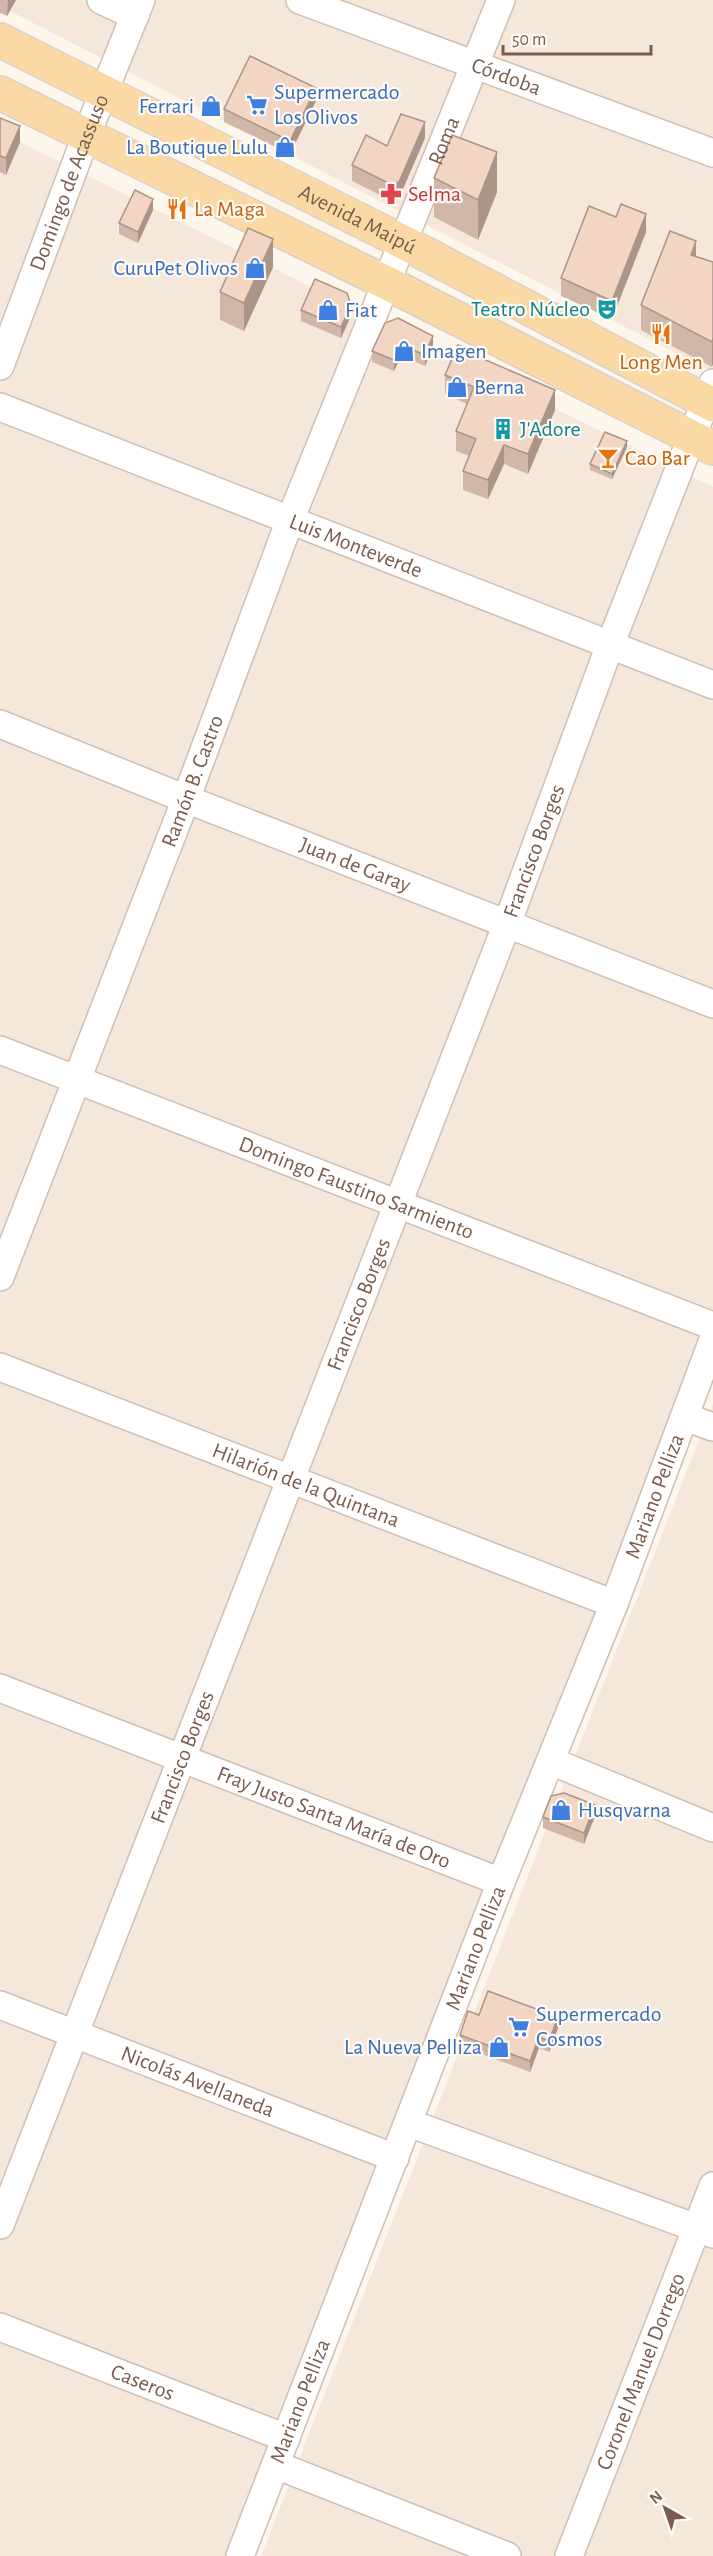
<svg xmlns="http://www.w3.org/2000/svg" width="713" height="2556" viewBox="0 0 713 2556" font-family="'Alegreya Sans',sans-serif">
  <rect width="100%" height="100%" fill="#fdf6ec"/>
  <path fill="#f5e8da" d="M0,0H713V372L0,6Z
    M0,132L713,487V1313L230,2556H0Z
    M713,1404V2556H261Z"/>
  <g fill="none" stroke-linecap="round" stroke-linejoin="round">
    <defs>
      <g id="minor">
        <path d="M101,0L135,16"/>
        <path id="s1" d="M300,0L713,153"/>
        <path id="s2" d="M0,366L86,136L141,0"/>
        <path id="s3" d="M0,407L713,685"/>
        <path id="s4" d="M0,724L186,799L713,1004"/>
        <path id="s5" d="M0,1050L713,1326"/>
        <path id="s6" d="M0,1277L186,799L290,520L501,0"/>
        <path id="s7" d="M0,1367L614,1604"/>
        <path d="M685,1417L713,1427"/>
        <path id="s8" d="M0,1688L501,1882"/>
        <path d="M551,1761L713,1828"/>
        <path id="s9" d="M0,2005L395,2158"/>
        <path d="M409,2123L713,2234"/>
        <path id="s10" d="M0,2225L507,924L610,645L713,383"/>
        <path id="s11" d="M0,2327L286,2438"/>
        <path d="M276,2465L507,2556"/>
        <path id="s12" d="M240,2556L501,1882L614,1604L713,1340"/>
        <path id="s13" d="M569,2556L713,2186"/>
      </g>
      <g id="major">
        <path id="s14" d="M0,40L403,242L713,405"/>
        <path d="M0,93L387,283L713,448"/>
      </g>
    </defs>
    <use href="#minor" stroke="#d1beb0" stroke-width="30"/>
    <use href="#major" stroke="#dad1cd" stroke-width="36"/>
    <use href="#minor" stroke="#fff" stroke-width="27"/>
    <use href="#major" stroke="#fbd9a5" stroke-width="33"/>
  </g>
  <path fill="#d1b7a8" d="M0,0H16L7,16L0,13Z
    M316,101L290,154L224,122V109Z
    M0,118L20,142L6,175L0,172Z
    M425,138L399,198L390,200L352,181V165L387,146Z
    M434,178L497,192L478,240L434,217Z
    M153,210L138,243L119,234V223Z
    M616,217L646,232L612,319L561,296V278Z
    M696,256L713,262L712,367L641,330V305Z
    M273,267L244,331L220,320V292Z
    M301,310L351,316L341,338L301,321Z
    M385,323L433,347L425,366L401,356L394,371L372,362V351Z
    M473,355L555,410L528,474L504,464L488,499L463,490V471L469,456L456,451V431L467,404L445,394V375Z
    M627,447L612,479L590,470V464Z
    M595,1816L584,1844L543,1828V1817Z
    M479,2015L558,2028L549,2052L539,2048L530,2072L460,2046V2035Z"/>
  <path fill="#aa9588" d="M8,0H16L7,16Z
    M316,88V101L290,154V141Z
    M425,122V138L399,198L390,200V184Z
    M20,126V142L6,175V158Z
    M497,152V192L478,240V200Z
    M153,199V210L138,243V232Z
    M646,214V232L612,319V301Z
    M273,239V267L244,331V303Z
    M696,241V266L691,255Z
    M351,305V316L341,338V327Z
    M433,336V347L425,366V355Z
    M713,338V364L712,367V342Z
    M401,345V356L394,371V360Z
    M555,390V410L528,474V454Z
    M627,441V447L612,479V474Z
    M504,445V464L488,499V480Z
    M595,1805V1816L584,1844V1833Z
    M558,2017V2028L549,2052V2041Z
    M539,2037V2048L530,2072V2061Z"/>
  <path fill="#f3d5c3" stroke="#aa9588" stroke-width="1.5" d="M250,56L316,88L290,141L224,109Z
    M401,114L425,122L399,182L390,184L352,165L366,135L387,146Z
    M0,118L20,126L6,158L0,156Z
    M452,135L497,152L478,200L434,178Z
    M135,190L153,199L138,232L119,223Z
    M621,204L646,214L612,301L561,278L589,206L616,217Z
    M248,228L273,239L244,303L220,292Z
    M670,231L696,241L691,255L713,262V338L712,342L641,305Z
    M315,279L347,293L351,305L341,327L301,310Z
    M398,318L433,336L425,355L401,345L394,360L372,351L385,323Z
    M458,345L473,351L472,354L555,390L528,454L504,445L488,480L463,471L476,439L456,431L474,387L445,375Z
    M605,432L627,441L612,474L590,464Z
    M564,1793L595,1805L584,1833L543,1817L551,1796Z
    M488,1991L558,2017L549,2041L539,2037L530,2061L460,2035L468,2011L479,2015Z"/>
  <defs>
    <symbol id="supermarket-bare" viewBox="-9 -9 18 18"><path d="M-6-5.5h2.5l.6 2H6L4.5 2H-2.5L-4.4-4H-6ZM-1.5 3.2a1.3 1.3 0 1 0 .1 0ZM3 3.2a1.3 1.3 0 1 0 .1 0Z" fill="#3f7fe0" stroke="#fffaf3" stroke-width="2.5" paint-order="stroke"/></symbol>
    <symbol id="shop-bare" viewBox="-9 -9 18 18"><path d="M-5-2.5h2.3a2.7 3.5 0 0 1 5.4 0H5L5.5 6h-11ZM-1.5-2.5h3a1.5 2.3 0 0 0-3 0Z" fill="#3f7fe0" stroke="#fffaf3" stroke-width="2.5" paint-order="stroke"/></symbol>
    <symbol id="pharmacy-bare" viewBox="-9 -9 18 18"><path d="M-2-6h4v4h4v4h-4v4h-4v-4h-4v-4h4Z" fill="#e0444e" stroke="#fffaf3" stroke-width="2.5" paint-order="stroke"/></symbol>
    <symbol id="restaurant-bare" viewBox="-9 -9 18 18"><path d="M-5-6h1v4h1v-4h1v4h1v-4h1v5L-1.5 .5V6h-2V.5L-5-1ZM5-6V6H3V1.5H1.5Q1.5-4 5-6Z" fill="#e8710a" stroke="#fffaf3" stroke-width="2.5" paint-order="stroke"/></symbol>
    <symbol id="theatre-bare" viewBox="-9 -9 18 18"><path d="M-5-5.5Q0-4 5-5.5V0Q5 5 0 6Q-5 5-5 0ZM-3.3-2.5H-1v1.5H-3.3ZM1-2.5H3.3v1.5H1ZM-2.8 1Q0 5.5 2.8 1Z" fill="#0f9aa8" stroke="#fffaf3" stroke-width="2.5" paint-order="stroke"/></symbol>
    <symbol id="building-bare" viewBox="-9 -9 18 18"><path d="M-4-6H4V6H1V3H-1V6H-4ZM-2.5-4.3h1.7v1.8h-1.7ZM.8-4.3h1.7v1.8H.8ZM-2.5-1h1.7V.8h-1.7ZM.8-1h1.7V.8H.8Z" fill="#0f9aa8" stroke="#fffaf3" stroke-width="2.5" paint-order="stroke"/></symbol>
    <symbol id="bar-bare" viewBox="-9 -9 18 18"><path d="M-6-5H6L.8 .8V4.5H3.5V6h-7V4.5H-.8V.8Z" fill="#e8710a" stroke="#fffaf3" stroke-width="2.5" paint-order="stroke"/></symbol>
  </defs>
  <g fill-rule="evenodd">
    <use href="#supermarket-bare" x="242" y="90" width="30" height="30"/>
    <use href="#shop-bare" x="196" y="91" width="30" height="30"/>
    <use href="#shop-bare" x="270" y="132" width="30" height="30"/>
    <use href="#pharmacy-bare" x="376" y="179" width="30" height="30"/>
    <use href="#restaurant-bare" x="162" y="194" width="30" height="30"/>
    <use href="#shop-bare" x="240" y="253" width="30" height="30"/>
    <use href="#theatre-bare" x="592" y="294" width="30" height="30"/>
    <use href="#shop-bare" x="313" y="295" width="30" height="30"/>
    <use href="#restaurant-bare" x="646" y="319" width="30" height="30"/>
    <use href="#shop-bare" x="389" y="336" width="30" height="30"/>
    <use href="#shop-bare" x="442" y="372" width="30" height="30"/>
    <use href="#building-bare" x="488" y="414" width="30" height="30"/>
    <use href="#bar-bare" x="593" y="443" width="30" height="30"/>
    <use href="#shop-bare" x="546" y="1795" width="30" height="30"/>
    <use href="#supermarket-bare" x="504" y="2012" width="30" height="30"/>
    <use href="#shop-bare" x="484" y="2032" width="30" height="30"/>
  </g>
  <g text-anchor="middle" dominant-baseline="central" stroke-width="4.5" stroke-linejoin="round" paint-order="stroke">
    <g font-size="22" fill="#7a5c4d" stroke="#fffaf3">
      <text stroke="none"><textPath href="#s1" startOffset="220">Córdoba</textPath></text>
      <text stroke="none"><textPath href="#s6" startOffset="1220">Roma</textPath></text>
      <text stroke="none"><textPath href="#s2" startOffset="196">Domingo de Acassuso</textPath></text>
      <text stroke="none"><textPath href="#s14" startOffset="400">Avenida Maipú</textPath></text>
      <text stroke="none"><textPath href="#s3" startOffset="382">Luis Monteverde</textPath></text>
      <text stroke="none"><textPath href="#s6" startOffset="532">Ramón B. Castro</textPath></text>
      <text stroke="none"><textPath href="#s10" startOffset="1474">Francisco Borges</textPath></text>
      <text stroke="none"><textPath href="#s4" startOffset="382">Juan de Garay</textPath></text>
      <text stroke="none"><textPath href="#s5" startOffset="382">Domingo Faustino Sarmiento</textPath></text>
      <text stroke="none"><textPath href="#s10" startOffset="988">Francisco Borges</textPath></text>
      <text stroke="none"><textPath href="#s7" startOffset="328">Hilarión de la Quintana</textPath></text>
      <text stroke="none"><textPath href="#s12" startOffset="1138">Mariano Pelliza</textPath></text>
      <text stroke="none"><textPath href="#s10" startOffset="502">Francisco Borges</textPath></text>
      <text stroke="none"><textPath href="#s8" startOffset="358">Fray Justo Santa María de Oro</textPath></text>
      <text stroke="none"><textPath href="#s12" startOffset="652">Mariano Pelliza</textPath></text>
      <text stroke="none"><textPath href="#s9" startOffset="212">Nicolás Avellaneda</textPath></text>
      <text stroke="none"><textPath href="#s13" startOffset="198">Coronel Manuel Dorrego</textPath></text>
      <text stroke="none"><textPath href="#s11" startOffset="153">Caseros</textPath></text>
      <text stroke="none"><textPath href="#s12" startOffset="166">Mariano Pelliza</textPath></text>
    </g>
    <g font-size="22" fill="#366cbe" stroke="#fffaf3" text-anchor="start">
      <text x="274" y="92">Supermercado<tspan x="274" dy="25">Los Olivos</tspan></text>
      <text x="194" y="106" text-anchor="end">Ferrari</text>
      <text x="268" y="147" text-anchor="end">La Boutique Lulu</text>
      <text x="238" y="268" text-anchor="end">CuruPet Olivos</text>
      <text x="345" y="310">Fiat</text>
      <text x="421" y="351">Imagen</text>
      <text x="474" y="387">Berna</text>
      <text x="578" y="1810">Husqvarna</text>
      <text x="536" y="2014">Supermercado<tspan x="536" dy="25">Cosmos</tspan></text>
      <text x="482" y="2047" text-anchor="end">La Nueva Pelliza</text>
    </g>
    <g font-size="22" fill="#be3a42" stroke="#fffaf3" text-anchor="start">
      <text x="408" y="194">Selma</text>
    </g>
    <g font-size="22" fill="#c56008" stroke="#fffaf3" text-anchor="start">
      <text x="194" y="209">La Maga</text>
      <text x="661" y="362" text-anchor="middle">Long Men</text>
      <text x="625" y="458">Cao Bar</text>
    </g>
    <g font-size="22" fill="#0d838f" stroke="#fffaf3" text-anchor="end">
      <text x="590" y="309">Teatro Núcleo</text>
      <text x="520" y="429" text-anchor="start">J'Adore</text>
    </g>
  </g>
  <g transform="translate(665 2508) rotate(320)" stroke="#fffaf3" stroke-width="4.5" paint-order="stroke">
  <path d="M0-4.5L10 22L0 15L-10 22Z" fill="#7a5c4d"/>
  <text y="-9" font-size="16" font-weight="bold" text-anchor="middle" fill="#7a5c4d">N</text>
  </g>
  <path d="M503 45v9h148v-9" fill="none" stroke="#7a5c4d" stroke-width="3"/>
  <text x="512" y="45" font-size="18" fill="#7a5c4d" stroke="#fffaf3" stroke-width="4.5" paint-order="stroke">50 m</text>
</svg>
